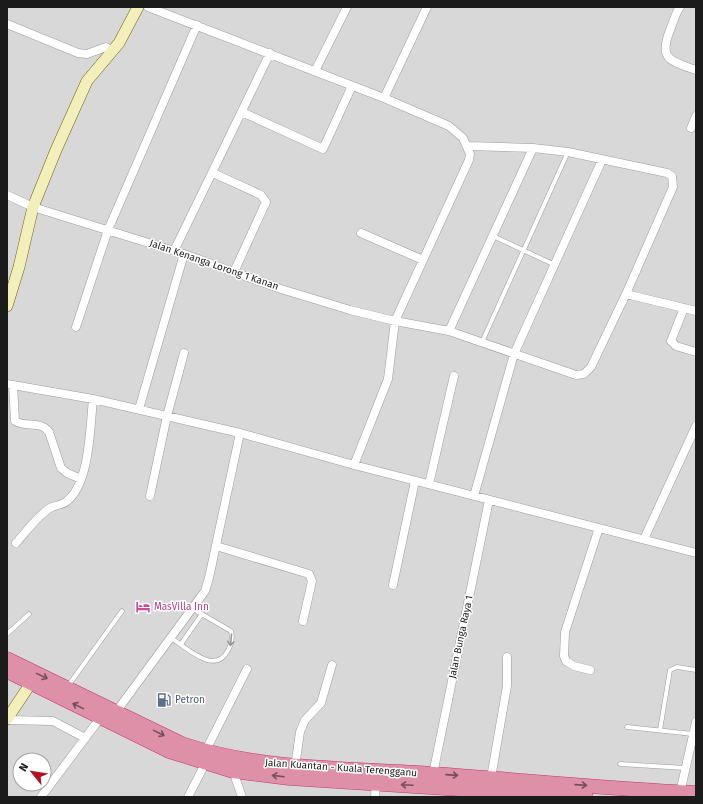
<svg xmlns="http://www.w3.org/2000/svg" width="703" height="804" viewBox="0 0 703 804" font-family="'Fira Sans',sans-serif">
  <rect width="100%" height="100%" fill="#ece7e2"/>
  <path fill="#d9d8d9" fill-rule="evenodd" d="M7,7H696V797H7ZM20,760H44V784H20Z"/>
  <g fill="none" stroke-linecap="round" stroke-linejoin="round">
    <defs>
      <path id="lane" d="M493,236L555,265
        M482,342L568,152
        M7,634L29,614
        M171,638C186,647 214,675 227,652C231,646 233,639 231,631L193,609
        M181,644L202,614
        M68,686L122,611
        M627,727L693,734
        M660,730L670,670L677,667L696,670
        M620,764L685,768"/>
      <path id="street" d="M148,7L384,98L449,126L463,138L470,154L469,160L395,321L388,379L354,465
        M680,7C675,14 673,23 670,30C658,60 671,61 696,70
        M7,24L78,53L87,54L106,47L114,51
        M315,71L347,7
        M384,98L427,7
        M242,112L323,149L352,86
        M691,128L696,116
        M468,146L533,148
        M213,173L261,195L266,202L234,272
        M7,195L33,207L184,254L281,289L350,310L395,321L449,331L576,375L584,374L591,367L626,294L673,187L672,176L667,173L568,152L533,148L449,331
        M361,233L423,260
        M174,251L270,53
        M626,294L696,311
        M684,308L671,341L676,346L696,352
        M76,327L108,230L197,25
        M7,384L93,399L240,433L354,465L696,553
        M13,385L15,421C26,428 40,420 49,432L61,468L67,473L81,479
        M139,409L184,254
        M429,484L454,376
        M150,496L167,416L184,353
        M474,496L514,354L602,160
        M644,539L696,426
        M16,543C27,531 37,516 50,508C55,505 63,505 67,501C90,483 90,427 93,399
        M216,546L309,574L312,581L303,621
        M393,585L415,481
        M590,670L574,666L566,661L564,656L565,632L599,528
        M116,712L205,591L209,578L240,433
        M7,720L53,721L85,738
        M205,752L247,669
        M295,767L300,732L305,720L321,703L332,665
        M233,771L242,797
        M433,774L489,500
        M491,778L507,686V657
        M680,793L696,722
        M41,797L101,717
        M188,797L205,764
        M375,797L376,783"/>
      <path id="secondary" d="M7,306L19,267L33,207L56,150L87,81L119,43L138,7
        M7,719L31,683"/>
      <path id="highway" d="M7,659L182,744C263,771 349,768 433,774C521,780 608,789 696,793
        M7,671L169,751L233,771L289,778L586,797"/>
    </defs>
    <use href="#lane" stroke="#9c9c9c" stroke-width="5"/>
    <use href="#street" stroke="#9c9c9c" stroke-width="9"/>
    <use href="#secondary" stroke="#66660f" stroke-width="12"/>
    <use href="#highway" stroke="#c53476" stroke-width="15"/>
    <use href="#lane" stroke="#fff" stroke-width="4"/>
    <use href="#street" stroke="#fff" stroke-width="8"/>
    <use href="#secondary" stroke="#f2efba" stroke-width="11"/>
    <use href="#highway" stroke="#dd90a7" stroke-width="14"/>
  </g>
  <defs><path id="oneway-shaft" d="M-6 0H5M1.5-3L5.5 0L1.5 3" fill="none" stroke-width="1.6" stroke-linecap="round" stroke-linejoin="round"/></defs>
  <use stroke="#989898" href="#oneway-shaft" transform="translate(231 640) rotate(95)"/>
  <g stroke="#72505a">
    <use href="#oneway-shaft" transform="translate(42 676) rotate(26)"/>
    <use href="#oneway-shaft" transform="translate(78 706) rotate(-154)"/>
    <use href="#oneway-shaft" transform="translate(159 733) rotate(26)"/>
    <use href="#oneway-shaft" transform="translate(452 775) rotate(4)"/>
    <use href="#oneway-shaft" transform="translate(278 776) rotate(-173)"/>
    <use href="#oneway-shaft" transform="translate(407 785) rotate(-177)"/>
    <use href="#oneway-shaft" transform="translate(581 785) rotate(4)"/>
  </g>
  <defs>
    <symbol id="hotel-bare" viewBox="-9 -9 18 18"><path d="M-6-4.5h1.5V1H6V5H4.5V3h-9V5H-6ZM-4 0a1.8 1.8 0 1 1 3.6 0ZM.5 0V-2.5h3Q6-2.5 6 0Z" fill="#d1479c" stroke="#fff" stroke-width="2.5" paint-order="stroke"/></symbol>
    <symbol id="fuel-bare" viewBox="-9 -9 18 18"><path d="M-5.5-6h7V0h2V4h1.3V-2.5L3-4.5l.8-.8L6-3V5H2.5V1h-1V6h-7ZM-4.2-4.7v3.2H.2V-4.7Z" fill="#5c6f8a" stroke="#fff" stroke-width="2.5" paint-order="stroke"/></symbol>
  </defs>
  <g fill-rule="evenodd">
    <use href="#hotel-bare" x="133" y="597" width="20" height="20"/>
    <use href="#fuel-bare" x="154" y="690" width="20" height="20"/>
  </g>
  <g text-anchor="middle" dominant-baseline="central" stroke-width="3" stroke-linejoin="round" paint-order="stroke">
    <g font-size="10" fill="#1b1b1b" stroke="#fff">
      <text transform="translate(214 265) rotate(19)">Jalan Kenanga Lorong 1 Kanan</text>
      <text transform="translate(461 637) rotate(-78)">Jalan Bunga Raya 1</text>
      <text transform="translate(341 768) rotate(4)">Jalan Kuantan - Kuala Terengganu</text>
    </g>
    <g font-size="10" fill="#b23c85" stroke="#fff" text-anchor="start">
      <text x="154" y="607">MasVilla Inn</text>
    </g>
    <g font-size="10" fill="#4e5e75" stroke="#fff" text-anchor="start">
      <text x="175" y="700">Petron</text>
    </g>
  </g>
  <rect width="703" height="804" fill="none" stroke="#1b1b1b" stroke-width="16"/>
  <g transform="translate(32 772) rotate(300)"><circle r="19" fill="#ffffff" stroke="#a4a4a4"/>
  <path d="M0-3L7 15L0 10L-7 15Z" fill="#b41325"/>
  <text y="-6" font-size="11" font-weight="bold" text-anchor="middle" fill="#1b1b1b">N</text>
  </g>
</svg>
